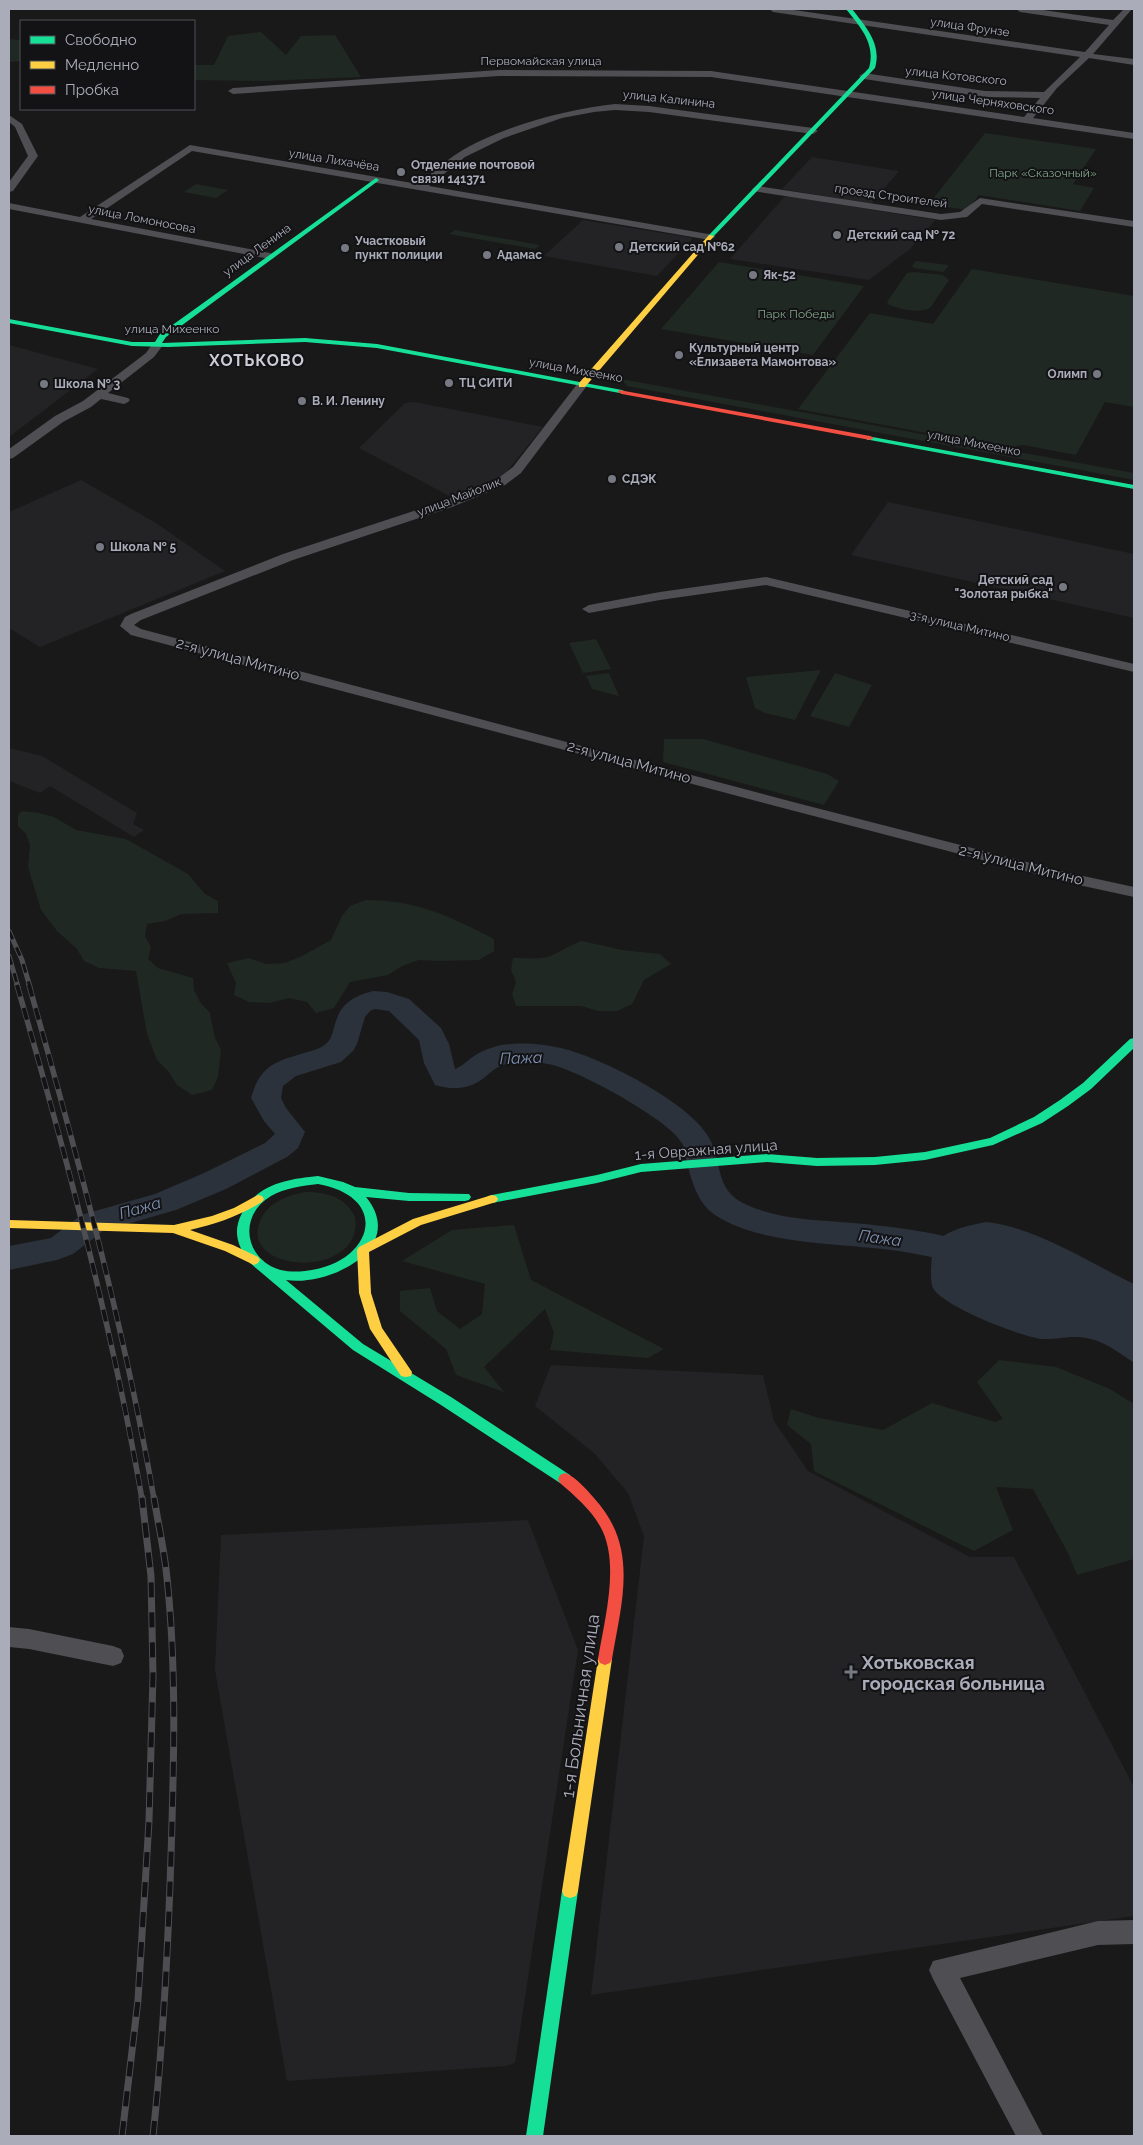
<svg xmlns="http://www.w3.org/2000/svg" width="1143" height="2145" viewBox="0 0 1143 2145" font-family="Raleway,sans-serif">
  <rect width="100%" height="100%" fill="#191919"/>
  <path fill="#232325" d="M812,157L899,171L871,204L782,189Z
    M784,197H793L935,220L910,249L869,280L730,259Z
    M583,220L693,238L657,276L544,256Z
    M9,345L98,369L9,437Z
    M414,402L543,427L503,476L458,496L451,497L359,448L405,403Z
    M81,480L156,523L225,571L40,647L9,628V512Z
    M888,502L1134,554V618L851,555Z
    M9,748L42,756L137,813L133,824L144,830L134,837L50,786L40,793L9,781Z
    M551,1365L763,1375L774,1421L808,1471L970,1557H1014L1134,1787V1916L591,1995L644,1536L628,1493L594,1453L535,1406Z
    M528,1520L578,1650L515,2063L506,2066L287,2081L215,1670L221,1535Z"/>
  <path fill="#202823" d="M261,32L286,55L301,36L335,35L361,77L264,81L194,80V65H214L228,36Z
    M9,39L21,40V61L9,62Z
    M985,133L1096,149L1073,184L1094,188L1080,211L979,195L967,210L929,204Z
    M196,184L228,190L216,198L184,192Z
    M455,230L540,245L535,249L449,234Z
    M916,261L948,265V267L943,272L914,268L912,266Z
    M719,262L864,286L813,355L661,329Z
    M972,269L1134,296V407L1105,402L1076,455L1023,445L1007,448L798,409L870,313L933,324Z
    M914,272L943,275L949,280L930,308C919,314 901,309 889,305L887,302L907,273Z
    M621,379L1134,473V480L627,386Z
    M596,639L611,669L583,673L569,643Z
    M821,670L795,720L765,713L755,708L746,677Z
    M609,673L619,696L592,689L586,676Z
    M835,673L872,685L849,727L810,716Z
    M664,739H703L827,774L839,781L824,805L663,762Z
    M22,811L39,813L54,817L76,830L126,839L188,874L205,894L218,901V913L181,914L165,921L147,924L145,936L151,947L148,959L158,968L193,978L194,990L200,1002L210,1013L215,1038L221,1050L218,1077L212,1090L192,1095L177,1085L168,1071L157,1060L147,1034L136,971L99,968L84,961L77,949L57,931L41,910L28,867L30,845L26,834L18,826V815Z
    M366,900C417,900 449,916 494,939V951L479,960L439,961L419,960L402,966L388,975L350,982L334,1008L316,1013L307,1002L289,998L270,1003L249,1002L234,995L236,983L227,963L249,958L266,964L285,963L302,956L331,940L342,916L350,906Z
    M582,941L622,950L660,954L671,964L644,980L632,1004L617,1011H598L581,1006H516L512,994L516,982L511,970L513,958C526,958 542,960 553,955C563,950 572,944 582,941Z
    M306,1192C326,1192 346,1197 355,1217C365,1281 235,1274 261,1219C269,1202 288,1195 306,1192Z
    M514,1225L531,1280L664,1349L648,1358L550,1350L554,1333L545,1309L484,1367L504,1392L456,1375L446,1349L400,1311V1291L430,1288L437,1311L460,1329L482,1314L485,1284L402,1261L452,1230Z
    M999,1360L1056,1367L1110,1389L1134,1404V1559L1077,1575L1068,1553L1033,1489L996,1487L1013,1530L974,1551L814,1471L811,1444L787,1425L791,1409L819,1418L883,1430L932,1403L995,1422L1003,1419L977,1382Z"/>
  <path fill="#2b323b" d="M986,1222C1035,1227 1090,1263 1134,1284V1363C1121,1354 1107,1343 1091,1339C1070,1334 1060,1340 1042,1339C1021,1337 942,1306 933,1288C929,1280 932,1256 933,1246C944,1230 967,1226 986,1222Z"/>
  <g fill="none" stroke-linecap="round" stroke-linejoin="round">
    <path fill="#2b323b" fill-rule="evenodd" d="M373,991L387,992L409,999L441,1028L449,1044L455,1069C463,1066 469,1059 477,1054C484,1050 493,1047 501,1045C521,1042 543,1044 561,1048C600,1057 684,1100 706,1133C725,1159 711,1189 747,1205C780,1220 819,1220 854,1223C895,1227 941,1232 980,1247L985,1255L980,1263L969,1267C938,1257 905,1251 873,1248C826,1243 755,1242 715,1215C697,1203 691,1179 686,1159C685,1155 685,1149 683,1145C672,1121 585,1075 559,1067C544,1062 519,1060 503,1065C496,1067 490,1073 485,1077C470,1090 452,1090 435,1085L424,1063L419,1040L389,1011L375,1009L370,1011L365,1017L357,1044L353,1051L341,1062L296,1076L283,1086L281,1098L286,1108L305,1132L298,1148L287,1157L226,1189L176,1210L103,1231L73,1254L57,1260L9,1270V1246L51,1238L81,1215L155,1194L204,1173L265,1143L275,1134L264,1121L251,1098C261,1062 279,1061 311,1051C318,1049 326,1046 330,1039C333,1034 334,1026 336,1021C342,1002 355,996 373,991Z"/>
    <path fill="#4e4e53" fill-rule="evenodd" d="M769,9H787L1085,52L1109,25L1020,12L1016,9H1036L1113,20L1124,9H1132L1093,54L1134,59V65L1089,58L1057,88L1033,118L1134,133V139L711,77L499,76L233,94L228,91L233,88L499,70L711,71L1024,117L1040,98L985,97L864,79L859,76L864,73L985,91L1044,92L1080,57L773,12Z
      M615,104L649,106L813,128L818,131L813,134L649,112L615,110L594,112L562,118L504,138L465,157L429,186L714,235L715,237L710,240L192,151L91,219L270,253L275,256L274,258L270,259L9,209V203L80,217L190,145L418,184C431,174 444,162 458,153C499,127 567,109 615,104Z
      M9,115L22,124L38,156L13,191L9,192V182L28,156L15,127L9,122Z
      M757,186L941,214L960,212L980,198L1134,221V227L982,204L967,217L941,220L753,191L752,189Z
      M157,342L163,345L154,357L108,393L128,398L130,400L128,402L124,404L101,399L91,407L63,422L13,458L9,459V449L55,416L83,401L146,353L153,343Z
      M582,382L586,383L588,385L586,387L521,473L505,485L452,507L293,560L141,620L134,625L141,629L793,802L1074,874L1134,887V897L1074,884L783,808L131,635L120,626L125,617L131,614L283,554L444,501L497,479L513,467L578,383Z
      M766,577L1134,664V672L766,585L660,600L589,613L582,609L589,605L660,592Z
      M9,1627L29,1629L113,1646L121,1649L124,1656L121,1663L113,1666L29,1649L9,1647Z
      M1134,1920V1944L1098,1945L960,1978L1043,2136H1016L933,1979L929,1970L933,1961L1098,1921Z"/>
    <path fill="#16e098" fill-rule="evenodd" d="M846,9H852C866,27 882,44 875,68L713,237H709V235L869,68C876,43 860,27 846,9Z
      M376,178L379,180L378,181L166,337L162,343L305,338L377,344L622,390L626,392L625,394L377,348L305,342L168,347L132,346L9,323V319L132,342H155L160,334L206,301Z
      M867,436L1134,485V489L870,440H867Z
      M1134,1038V1048L1091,1089L1068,1106L1042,1123L993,1145L925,1160L875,1165L817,1166L767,1162L641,1172L597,1183L492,1203L488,1202L486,1199L488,1196L492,1195L597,1175L641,1164L767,1154L817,1158L875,1157L925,1152L990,1138L1034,1117L1060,1100L1083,1083L1130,1039Z
      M318,1176L343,1182L355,1187L409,1193L469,1194L471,1197L469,1200L465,1201H409L366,1197C408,1248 329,1287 286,1280L363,1344L451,1397L570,1475L572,1479L570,1483L565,1485L560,1483L441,1405L353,1350L250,1263C238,1247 232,1232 242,1213C257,1184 288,1179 318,1176ZM318,1184C394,1198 371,1265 305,1271C295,1272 284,1272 275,1268C243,1254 240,1214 271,1196C285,1188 302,1186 318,1184Z
      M570,1884L576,1886L578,1891L543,2136H526L562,1891L564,1886Z"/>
    <path fill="#ffcf43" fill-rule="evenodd" d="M709,235L714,236L585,387H579V383Z
      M258,1195L262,1196L264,1199L262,1202C239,1216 216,1224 190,1230L233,1245L258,1257L260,1260L258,1263L254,1265L225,1251L173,1233L9,1228V1220L174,1225L212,1216L234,1208Z
      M492,1195L496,1196L498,1199L496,1202L421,1225L369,1252L371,1293L382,1328L412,1372L411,1376L406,1377L401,1376L370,1329L359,1293L357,1250L359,1247L413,1219Z
      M605,1653L610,1655L612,1659L578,1891L576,1896L570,1898L564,1896L562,1891L598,1659L600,1655Z"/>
    <path fill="#f24e42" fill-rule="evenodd" d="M619,390L870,436L874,438L870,440L622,394L618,392Z
      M565,1473C576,1477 586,1489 594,1498C639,1547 622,1600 612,1659L610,1663L605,1665L600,1663L598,1659C604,1622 619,1568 603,1532C594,1512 576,1497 560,1483L558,1479L560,1475Z"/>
    <defs>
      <path id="rail-far2" d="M9,931L22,960L30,987
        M9,956L18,987"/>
      <path id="rail-far1" d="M17,985C66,1155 112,1326 142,1499
        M29,985C77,1155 124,1325 154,1499"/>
      <path id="rail" d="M122,2136L138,2000L149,1821L153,1675L151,1576L142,1498
        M153,2136C163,2043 168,1950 171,1856C174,1761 177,1664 166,1569C163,1545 158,1522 154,1498"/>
    </defs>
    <use href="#rail-far2" stroke="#4e4e52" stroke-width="5"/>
    <use href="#rail-far1" stroke="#4e4e52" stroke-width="5.5"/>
    <use href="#rail" stroke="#4e4e52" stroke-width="7"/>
    <use href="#rail-far2" stroke="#131315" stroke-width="3" stroke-dasharray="9" stroke-linecap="butt"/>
    <use href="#rail-far1" stroke="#131315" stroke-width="4" stroke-dasharray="12" stroke-linecap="butt"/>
    <use href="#rail" stroke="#131315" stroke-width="5" stroke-dasharray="15" stroke-linecap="butt"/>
  </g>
  <g fill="#777982" stroke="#131315" stroke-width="2">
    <circle cx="401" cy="172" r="5"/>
    <circle cx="837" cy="235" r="5"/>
    <circle cx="619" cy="247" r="5"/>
    <circle cx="345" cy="248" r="5"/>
    <circle cx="487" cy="255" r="5"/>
    <circle cx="753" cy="275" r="5"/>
    <circle cx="679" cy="355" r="5"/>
    <circle cx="1097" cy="374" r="5"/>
    <circle cx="449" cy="383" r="5"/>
    <circle cx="44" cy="384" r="5"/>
    <circle cx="302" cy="401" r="5"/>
    <circle cx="612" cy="479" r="5"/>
    <circle cx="100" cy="547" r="5"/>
    <circle cx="1063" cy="587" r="5"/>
    <path d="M848.5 1664.5h5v5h5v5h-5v5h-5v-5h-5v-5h5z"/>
  </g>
  <g text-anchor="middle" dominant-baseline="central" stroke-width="4" stroke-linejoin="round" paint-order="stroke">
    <g font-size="12" fill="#aaacba" stroke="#131315">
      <text transform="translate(970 27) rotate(8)">улица Фрунзе</text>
      <text x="541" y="61">Первомайская улица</text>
      <text transform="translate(956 76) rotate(6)">улица Котовского</text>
      <text transform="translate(669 99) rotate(6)">улица Калинина</text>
      <text transform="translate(993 102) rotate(8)">улица Черняховского</text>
      <text transform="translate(334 160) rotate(9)">улица Лихачёва</text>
      <text transform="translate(891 196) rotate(8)">проезд Строителей</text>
      <text transform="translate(142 219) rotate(11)">улица Ломоносова</text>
      <text transform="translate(257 250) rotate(-36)">улица Ленина</text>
      <text x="172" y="329">улица Михеенко</text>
      <text transform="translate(576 370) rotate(10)">улица Михеенко</text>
      <text transform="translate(974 443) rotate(11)">улица Михеенко</text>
      <text transform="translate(459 497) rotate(-21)">улица Майолик</text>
      <text transform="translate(960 626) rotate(13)">3-я улица Митино</text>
    </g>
    <g font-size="12" font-weight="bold" fill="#aaacba" stroke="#131315" text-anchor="start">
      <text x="411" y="165">Отделение почтовой<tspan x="411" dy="14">связи 141371</tspan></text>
      <text x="847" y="235">Детский сад № 72</text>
      <text x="355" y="241">Участковый<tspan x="355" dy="14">пункт полиции</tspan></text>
      <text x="629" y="247">Детский сад №62</text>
      <text x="497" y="255">Адамас</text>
      <text x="763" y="275">Як-52</text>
      <text x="689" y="348">Культурный центр<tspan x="689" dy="14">«Елизавета Мамонтова»</tspan></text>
      <text x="1087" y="374" text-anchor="end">Олимп</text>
      <text x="459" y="383">ТЦ СИТИ</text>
      <text x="54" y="384">Школа № 3</text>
      <text x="312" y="401">В. И. Ленину</text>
      <text x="622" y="479">СДЭК</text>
      <text x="110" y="547">Школа № 5</text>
      <text x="1053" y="580" text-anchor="end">Детский сад<tspan x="1053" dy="14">"Золотая рыбка"</tspan></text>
    </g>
    <g font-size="12" fill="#81a589" stroke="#131315">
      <text x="1043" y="173">Парк «Сказочный»</text>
      <text x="796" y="314">Парк Победы</text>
    </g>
    <g font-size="15" fill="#aaacba" stroke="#131315">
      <text transform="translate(238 659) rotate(15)">2-я улица Митино</text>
      <text transform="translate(629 762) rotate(15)">2-я улица Митино</text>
      <text transform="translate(1021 865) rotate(14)">2-я улица Митино</text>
      <text transform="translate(706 1150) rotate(-4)">1-я Овражная улица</text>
    </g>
    <g font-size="16" font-weight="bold" letter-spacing="1" fill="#cbccd6" stroke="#131315">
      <text x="257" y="360">ХОТЬКОВО</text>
    </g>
    <g font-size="16" font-style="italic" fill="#8194b5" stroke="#131315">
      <text transform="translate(521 1058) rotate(-2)">Пажа</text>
      <text transform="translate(140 1208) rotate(-16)">Пажа</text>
      <text transform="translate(880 1238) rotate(8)">Пажа</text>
    </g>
    <g font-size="18" font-weight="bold" fill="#aaacba" stroke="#131315" text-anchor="start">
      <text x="862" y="1662">Хотьковская<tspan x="862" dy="21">городская больница</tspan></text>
    </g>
    <g font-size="18" fill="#aaacba" stroke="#131315">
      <text transform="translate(580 1706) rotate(-82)">1-я Больничная улица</text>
    </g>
  </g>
  <rect width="1143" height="2145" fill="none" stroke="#aaacba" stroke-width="20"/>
  <rect x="20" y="20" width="175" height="90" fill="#131315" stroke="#4f5057"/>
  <rect x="30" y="36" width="25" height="8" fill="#16e098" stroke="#4f5057"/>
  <text x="65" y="45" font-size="15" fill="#aaacba">Свободно</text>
  <rect x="30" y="61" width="25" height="8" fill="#ffcf43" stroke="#4f5057"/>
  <text x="65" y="70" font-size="15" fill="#aaacba">Медленно</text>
  <rect x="30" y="86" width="25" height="8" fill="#f24e42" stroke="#4f5057"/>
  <text x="65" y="95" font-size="15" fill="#aaacba">Пробка</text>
</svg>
